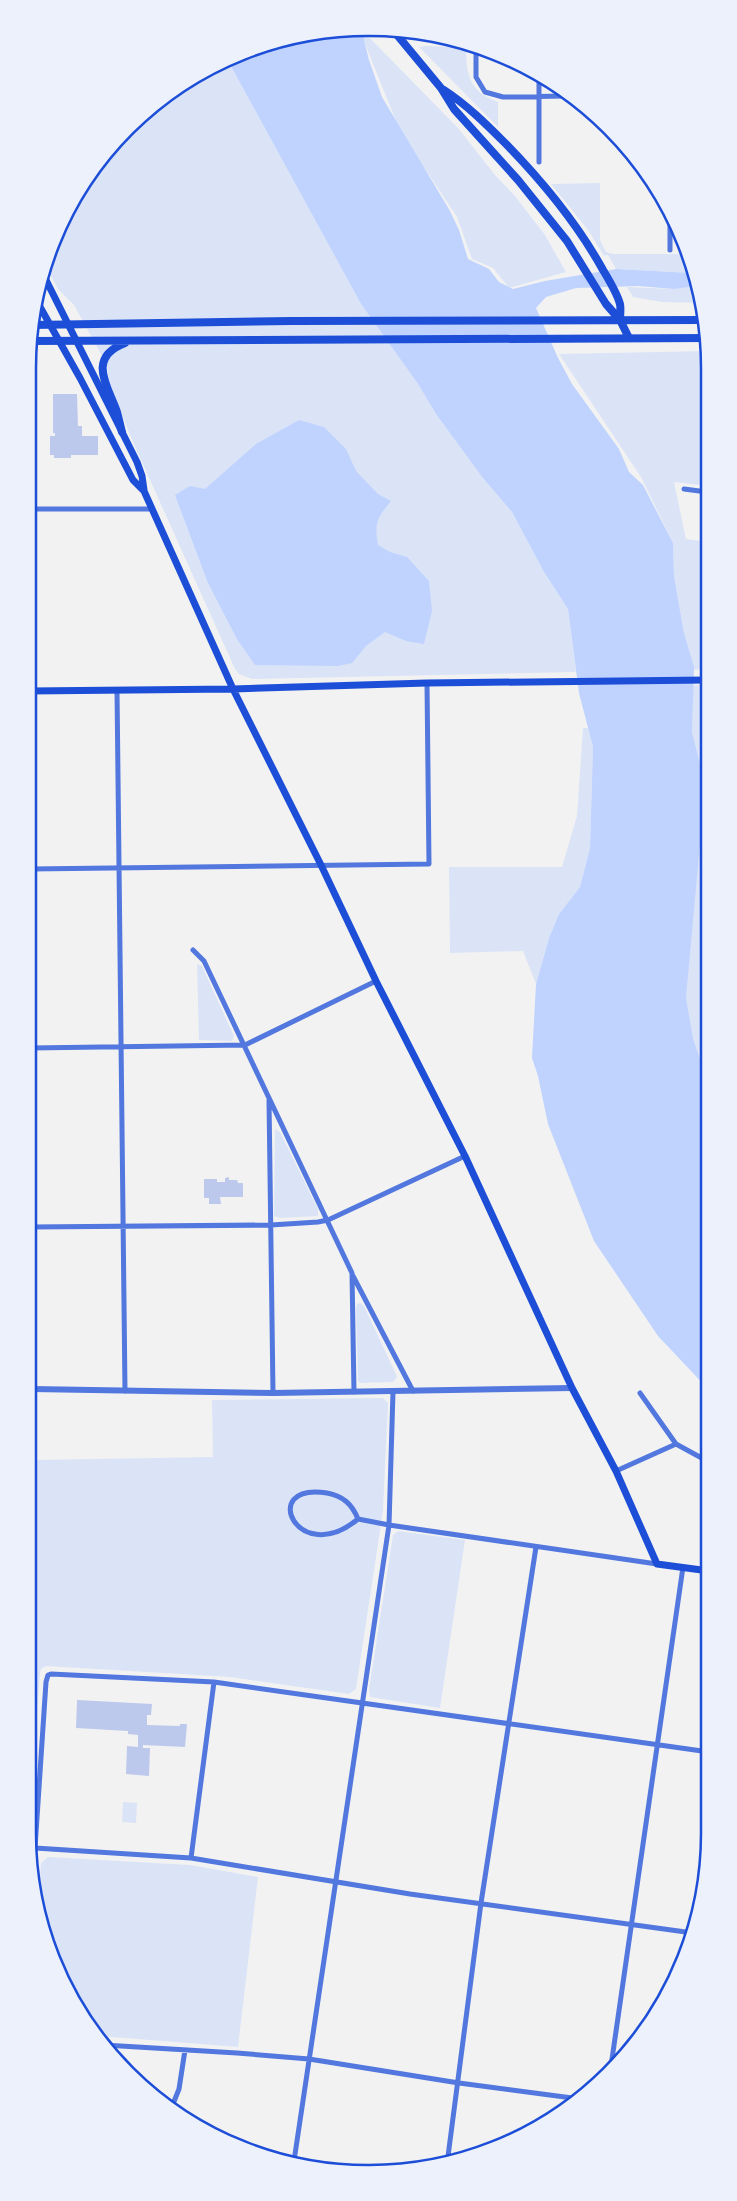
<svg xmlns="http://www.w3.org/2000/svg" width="737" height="2201" viewBox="0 0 737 2201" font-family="Bitter,serif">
  <rect width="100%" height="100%" fill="#f2f2f2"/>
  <path fill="#dbe4f7" d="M360,28L458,128L495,175L515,196L545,235L566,272L509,288L493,268L472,259L457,217L400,131L359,29Z
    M425,46L466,47C466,74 469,92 498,102V127L419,47Z
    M227,59L361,304L418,384L436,414L482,477L512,512L544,572L568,609L576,672L252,679L239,674L235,669L132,440L109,382L107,365L74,305L58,289L45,265L54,238L85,179L128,127L179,85Z
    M600,183V240L606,252L613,254H685L691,273L616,269L608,255L604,256L588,230L551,184Z
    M691,285L695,286L700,303L662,302L633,297L627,287L674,289Z
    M707,351V486L674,482L686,539L707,542V669L694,670L684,633L674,576L673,543L641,477L559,354Z
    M693,685H707L708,1084L693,1038L685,991L700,844L706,823L707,791L692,732Z
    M583,728H588L593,747L590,848L580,887L559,914L549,938L536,984L523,951L450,953L449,867H562L577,816Z
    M197,964L202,966L234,1036L232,1041L199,1040Z
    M275,1129L280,1132L318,1209V1216L280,1218L274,1216Z
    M360,1303L364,1306L395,1372L397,1377L393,1382L360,1383L358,1381L356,1307L357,1304Z
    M383,1398L388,1403L383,1511L356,1689L349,1694L230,1677L46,1666L41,1669L40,1673L33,1770L32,1460L213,1457L212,1400Z
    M398,1531L465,1540L440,1708L370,1697L369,1689L393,1535Z
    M123,1802L137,1803L136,1823L122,1822Z
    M48,1857L190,1865L258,1877L238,2047L99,2036L53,1963L38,1911L41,1863Z"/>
  <path fill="#bfd3fe" d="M361,28L369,60L382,97L450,211L459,230L468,259L489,269L499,282L513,289L545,281L616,269L691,273L695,286L674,289L638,286L576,288L546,297L536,308L558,358L572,384L619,449L629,472L643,485L673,543L674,576L684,633L694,667L692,732L707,791L706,823L700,844L686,997L693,1038L708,1084L709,1390L658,1336L594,1241L548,1124L538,1076L532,1058L536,984L549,938L559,914L580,887L590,848L593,747L579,693L568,609L544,572L512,512L482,477L436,414L418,384L361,304L227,59C268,37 316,33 361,28Z
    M299,420L324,427L346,449L356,471L378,494L391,501C377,518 374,523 378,545L390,552L407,557L429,581L432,611L424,644L406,641L385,632L366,646L352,663L338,666L255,665L237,639L208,583L175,495L190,486L205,489L256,444Z"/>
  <path fill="#bdc9ec" d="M53,394H77L78,426H82V436H98V455H71V458H54V455H50V436H55V433H53Z
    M229,1177V1180H237L238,1183H243V1197H220L221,1204H209V1198H204V1179H217V1182H225V1178Z
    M77,1700L152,1704L151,1715H147V1725L180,1726V1724H187L185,1747L143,1745V1748H150L149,1776L126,1774L127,1746L138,1747V1735L128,1734V1731L76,1728Z"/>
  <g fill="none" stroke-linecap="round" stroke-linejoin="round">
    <path stroke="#5277de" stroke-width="5" d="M476,49V77L485,92L503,97L566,96
      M539,73V162
      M670,211V250
      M684,489L707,492
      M28,509H152
      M117,690L125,1391
      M30,869L429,864L427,683
      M193,950L204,961L352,1273L354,1392
      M30,1048L245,1045L376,981
      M269,1100L273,1393
      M31,1227L271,1225L318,1222L328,1220L465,1156
      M353,1276L413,1391
      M640,1393L676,1444L709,1462
      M616,1471L676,1444
      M358,1519C298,1569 257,1482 327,1493C343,1496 352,1504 358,1519L389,1525L657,1564
      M35,1848L191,1858L410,1894L693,1933
      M191,1858L214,1682
      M34,1863L46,1682L48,1675L51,1674L214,1682L709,1752
      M104,2045L237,2053L309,2059L459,2083L580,2099
      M611,2066L683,1567
      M171,2109L179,2089L185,2050
      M294,2161L389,1525L393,1392
      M447,2164L481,1903L536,1547"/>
    <path stroke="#5277de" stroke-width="6" d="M32,1389L273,1393L572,1388"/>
    <path stroke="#1d4ed8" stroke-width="7" d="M43,274L137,462L142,476L144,490
      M35,298L80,378L133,480L144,491L233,689L321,865L376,981L465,1156L572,1388L616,1471L657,1564L709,1571
      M29,691L233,689L427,683L707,680"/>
    <path stroke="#1d4ed8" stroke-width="8" d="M393,30L441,88L454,109L518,180L567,241L606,304L620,320L629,338
      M444,90C467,105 486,124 505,143C543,182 577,223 603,270C609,280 617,293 620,304C621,309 620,315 620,320
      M32,325L292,321L706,320
      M30,341L707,338
      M122,432C120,425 119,419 117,412C108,386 86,358 125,343"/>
  </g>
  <path d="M0 0H737V2201H0ZM368 36H369A332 332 0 0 1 701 368V1833A332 332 0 0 1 369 2165H368A332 332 0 0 1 36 1833V368A332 332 0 0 1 368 36Z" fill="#edf1fc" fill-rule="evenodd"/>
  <path fill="none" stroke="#1d4ed8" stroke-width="2.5" d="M368 36H369A332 332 0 0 1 701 368V1833A332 332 0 0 1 369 2165H368A332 332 0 0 1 36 1833V368A332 332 0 0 1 368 36Z"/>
</svg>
